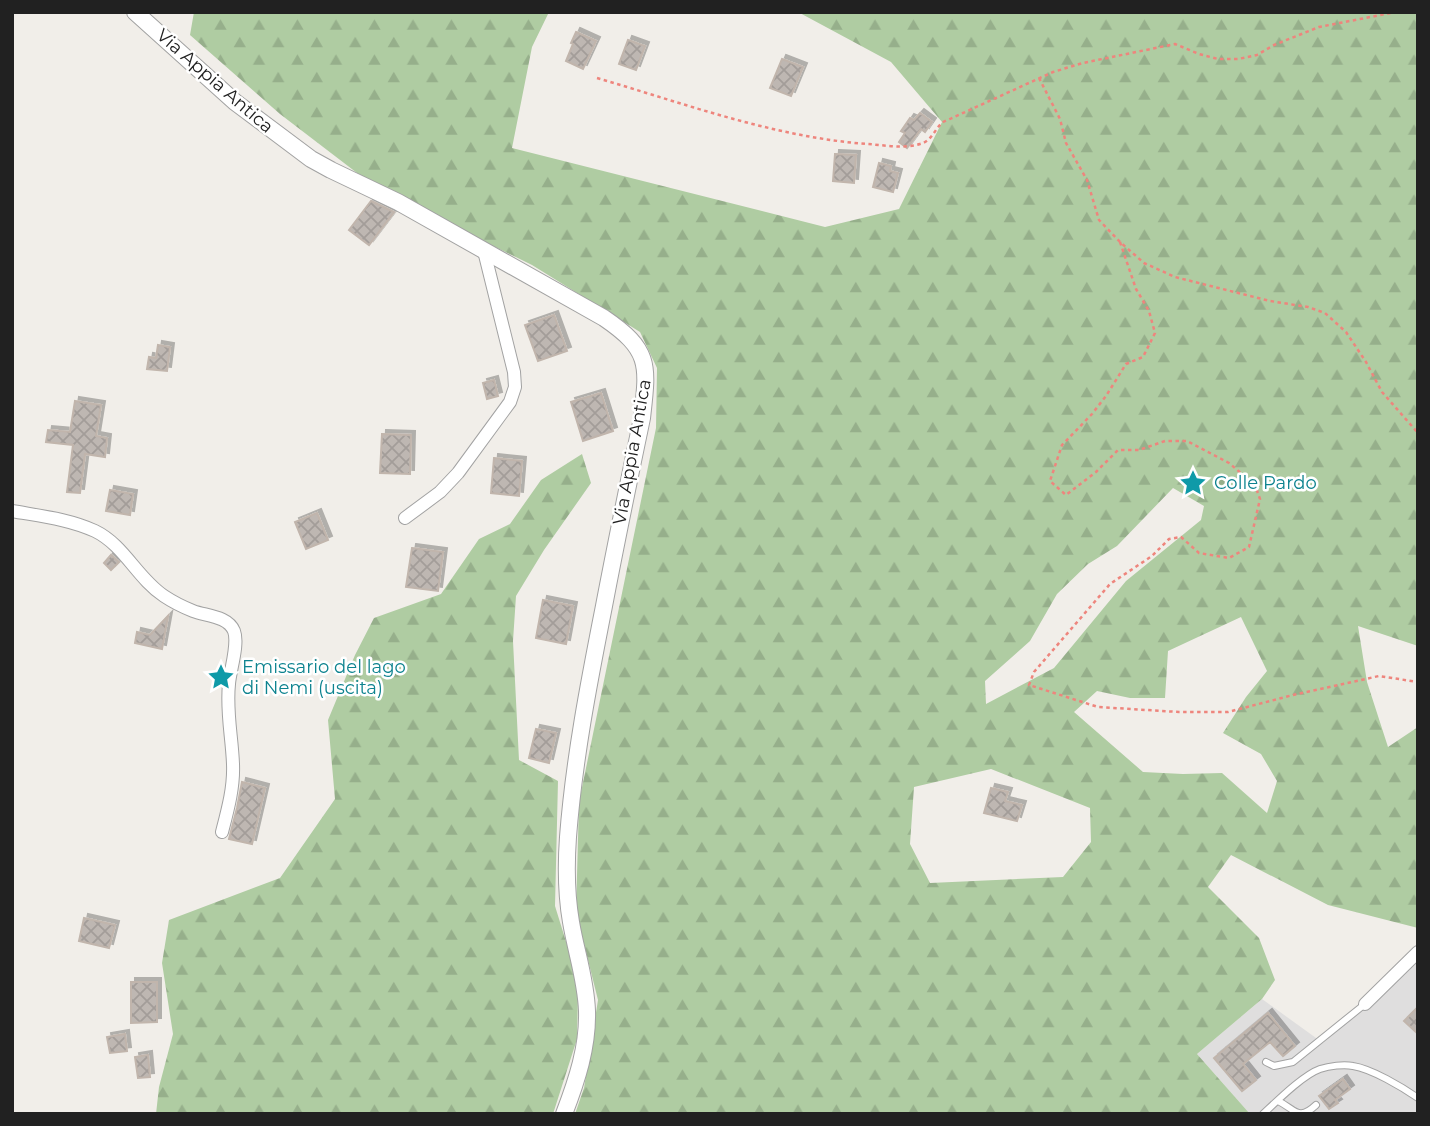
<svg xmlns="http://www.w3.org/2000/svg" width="1430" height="1126" viewBox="0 0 1430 1126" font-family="Montserrat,sans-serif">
  <defs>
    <pattern id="forest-firs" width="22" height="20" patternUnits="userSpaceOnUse" patternTransform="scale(1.75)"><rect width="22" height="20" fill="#afcca2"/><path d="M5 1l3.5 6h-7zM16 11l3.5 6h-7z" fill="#96af8b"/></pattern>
    <pattern id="building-cross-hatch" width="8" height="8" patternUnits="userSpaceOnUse" patternTransform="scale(1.75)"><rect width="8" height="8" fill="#beb7b2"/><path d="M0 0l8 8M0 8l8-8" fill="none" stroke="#a39d99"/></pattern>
    <filter id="shadow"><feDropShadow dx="4" dy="-4" stdDeviation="0" flood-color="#0004"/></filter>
  </defs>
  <rect width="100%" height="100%" fill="#f1eee9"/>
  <path fill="#dfdede" d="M1418,955V1114H1250L1197,1054L1262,999L1323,1043Z"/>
  <path fill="url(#forest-firs)" fill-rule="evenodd" d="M194,12H549L532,47L512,148L825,227L899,209L942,122L891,62L798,12H1418V646L1358,626L1367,682L1388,747L1418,727V928L1328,905L1231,855L1208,887L1259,938L1275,980L1262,999L1197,1054L1250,1114H575L584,1088L598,1000L576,912L579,802L656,428L657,368L640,332L532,265L378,189L280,114L190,35ZM1173,488L1204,506L1201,520L1126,581L1054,668L986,704L985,681L1030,641L1057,594L1088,564L1117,546ZM1241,617L1267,671L1246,697L1223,733L1261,754L1277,781L1267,813L1222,773L1183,774L1143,772L1074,712L1097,691L1130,698H1165L1168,651ZM991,769L1090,808L1091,842L1063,877L930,883L910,844L914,787Z
    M582,454L591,483L544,550L516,596L513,641L519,760L558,781L555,906L568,948L578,995L577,1039L553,1114H156L159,1087L173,1034L162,963L169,920L280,878L335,799L328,720L355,655L374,618L441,594L479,539L510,524L541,480Z"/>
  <path fill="url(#building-cross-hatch)" stroke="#c1b5ac" stroke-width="2" filter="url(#shadow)" d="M576,32L596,41L583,69L566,61L573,44L571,43Z
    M628,40L645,46L636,70L619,64Z
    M782,59L803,67L791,96L770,88Z
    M920,113L932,122L925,132L921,129L907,148L899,142L905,133L901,131L910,118L914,120Z
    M835,154L856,155L854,183L833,181Z
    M879,163L891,166L890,171L898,173L893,192L873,187Z
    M371,201L394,212L369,245L349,230Z
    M554,315L567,351L538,361L525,325Z
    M158,345L170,347L167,371L147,369L149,357L156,358Z
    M494,380L498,396L487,399L483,383Z
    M601,393L613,431L583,441L571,402Z
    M75,401L101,405L96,436L107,438L105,457L85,454L80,493L67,492L73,445L46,442L48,430L70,432Z
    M382,434L411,435L410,474L380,473Z
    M494,458L522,461L519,496L491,493Z
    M110,490L133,494L130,515L106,511Z
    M317,513L328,540L306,549L295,522Z
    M412,548L443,552L438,591L406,587Z
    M111,555L119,562L111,570L104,563Z
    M543,600L573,606L566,644L536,638Z
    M168,616L162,649L135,643L137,632L150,635Z
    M536,729L556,733L549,763L529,758Z
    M242,782L265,788L252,844L229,839L237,808Z
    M991,788L1008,792L1005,801L1022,805L1017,821L984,813Z
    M84,918L115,925L109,948L79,941Z
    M131,982H157V1022L131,1023Z
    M1418,1007V1034L1404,1021Z
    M1268,1013L1295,1046L1283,1056L1270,1042L1243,1064L1256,1080L1242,1091L1214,1058Z
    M125,1034L127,1051L110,1053L107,1037Z
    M148,1055L150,1077L138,1078L135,1057Z
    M1343,1079L1350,1089L1335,1100L1338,1103L1329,1109L1319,1096Z"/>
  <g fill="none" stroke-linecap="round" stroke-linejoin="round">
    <defs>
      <path id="service" d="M1266,1062L1274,1066L1293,1062L1365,1004
        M1278,1101C1295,1109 1298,1122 1316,1105
        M1263,1114C1277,1101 1303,1075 1320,1069C1329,1066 1344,1064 1353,1066C1372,1069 1402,1087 1418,1098"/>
      <path id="minor" d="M12,511C40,516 69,519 95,531C124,545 137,578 164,596C173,602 183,607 193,611C206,616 228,616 234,631C239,644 230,670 229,684C226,711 232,737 233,764C234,787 228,809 222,832
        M405,518L440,492L458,473L510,402L515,387L514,372L484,251
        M1365,1004L1418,952"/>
      <path id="tertiary" d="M135,12L235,102L311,159L331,170L398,202L604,318C651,350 648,365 642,418C629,480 616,543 604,606C589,682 574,759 568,837C566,865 566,893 571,922C576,952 586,980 587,1011C588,1047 577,1080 564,1114"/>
    </defs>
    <use href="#service" stroke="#a2a2a2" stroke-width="8"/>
    <use href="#minor" stroke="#a2a2a2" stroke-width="14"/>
    <use href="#tertiary" stroke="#a2a2a2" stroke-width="18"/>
    <path stroke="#ee857d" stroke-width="2.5" stroke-dasharray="3.5 3.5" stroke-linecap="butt" d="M597,78C686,104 774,137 867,144C884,145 903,149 920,144C932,141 934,130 942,123C944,121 950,119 952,118L1053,72L1083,63L1175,44L1199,54L1218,59H1238L1257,55L1274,45L1319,27L1396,12
      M1039,78L1060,119L1066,143L1087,180L1099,220L1120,242L1144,263L1175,277L1270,301L1308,307L1325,313L1346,332L1366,362L1382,392L1418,433
      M1120,242L1136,289L1149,311L1155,333L1143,357L1126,364L1106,396L1092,414L1062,445L1050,481L1066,495L1096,472L1118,450H1139L1165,441H1187L1229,463L1255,485L1260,499L1249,547L1229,558L1199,553L1181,537L1169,539L1152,556L1110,584L1034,672L1029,685L1098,707L1179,712H1228L1293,695L1379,676L1418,682"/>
    <use href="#service" stroke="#fff" stroke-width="6"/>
    <use href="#minor" stroke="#fff" stroke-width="12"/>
    <use href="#tertiary" stroke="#fff" stroke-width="16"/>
  </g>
  <defs>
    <symbol id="sight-bare" viewBox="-9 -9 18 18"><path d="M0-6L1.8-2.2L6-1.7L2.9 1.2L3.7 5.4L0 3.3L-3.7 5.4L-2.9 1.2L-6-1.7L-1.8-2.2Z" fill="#0f9aa8" stroke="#fff" stroke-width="2.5" paint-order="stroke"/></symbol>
  </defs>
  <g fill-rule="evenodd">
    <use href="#sight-bare" x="1174" y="464" width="38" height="38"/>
    <use href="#sight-bare" x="202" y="658" width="38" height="38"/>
  </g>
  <g text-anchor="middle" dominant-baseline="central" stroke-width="5" stroke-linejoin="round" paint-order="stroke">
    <g font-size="18" fill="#212121" stroke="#fff">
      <text transform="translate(215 81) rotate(41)">Via Appia Antica</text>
      <text transform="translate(632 452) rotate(-80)">Via Appia Antica</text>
    </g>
    <g font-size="18" fill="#0d838f" stroke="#fff" text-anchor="start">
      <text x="1214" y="483">Colle Pardo</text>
      <text x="242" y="667">Emissario del lago<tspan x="242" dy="21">di Nemi (uscita)</tspan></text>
    </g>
  </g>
  <rect width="1430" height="1126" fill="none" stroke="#212121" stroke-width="28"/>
</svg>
